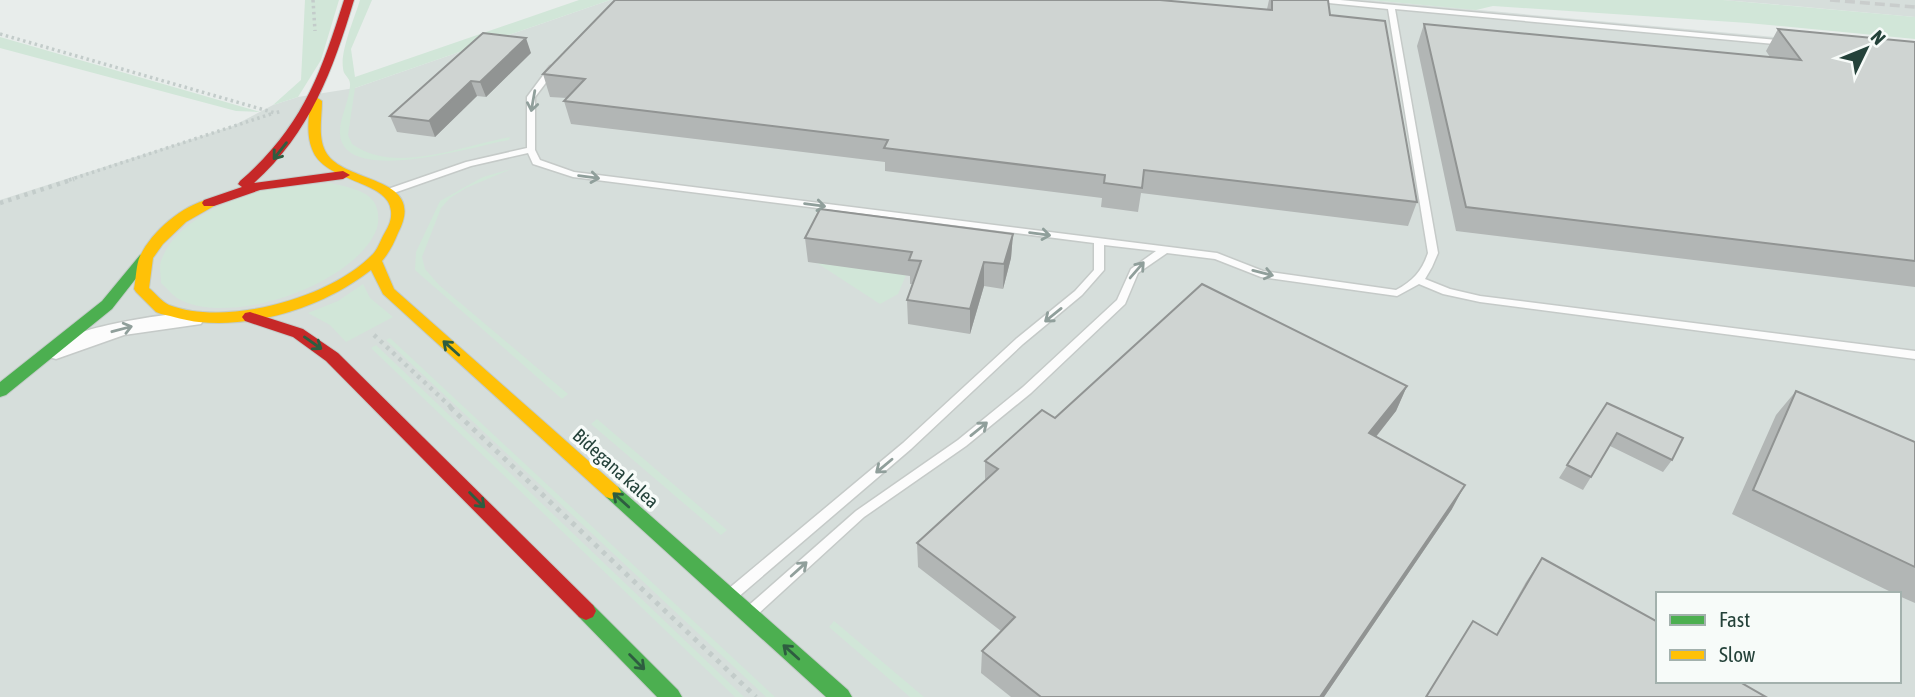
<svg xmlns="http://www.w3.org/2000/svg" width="1915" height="697" viewBox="0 0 1915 697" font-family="'Asap Condensed',sans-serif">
  <rect width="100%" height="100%" fill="#e8edeb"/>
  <path fill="#d6dedb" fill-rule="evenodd" d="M610,0H1370L1915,50V697H0V200L233,126L273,105L298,97L355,88ZM1658,594H1899V681H1658Z
    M1723,0H1915V17L1794,6Z"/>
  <path fill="#d1e6d8" d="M305,0H339L321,60L298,97L273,105L301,80Z
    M360,0H372L351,49L355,77L579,0H610L355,88L348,135L352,144C395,175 461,146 510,137L509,140C481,144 344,188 340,134C339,119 349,102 350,86C351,77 343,76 343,68C340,51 355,17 360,0Z
    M1370,0H1723L1915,17V39L1748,23L1493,6L1476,10Z
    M0,37L260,112L236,111L0,48Z
    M511,169L466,188L450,198L441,208L422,257L425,269L439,285L568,394L562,399L415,270L416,252L440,201L483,177Z
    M331,183C345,187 365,189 374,202C379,210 379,220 377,228C357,284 228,329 177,298C171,294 166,287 161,283C161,276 159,267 161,261C174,223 225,201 260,191C282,185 308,186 331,183Z
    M817,263L906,275L898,294L880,304Z
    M363,284L370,298L393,317L346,342L330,325L308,313L338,301Z
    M390,338L775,697H766L386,340Z
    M376,345L744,697H735L371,348Z
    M597,419L727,530L721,535L591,424Z
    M834,621L924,697H910L829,627Z"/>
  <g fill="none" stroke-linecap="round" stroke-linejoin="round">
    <defs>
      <path id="lane" d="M1316,0H1340L1788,41L1789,43L1785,45L1395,9L1438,253L1432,267L1425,279L1450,289L1480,296L1915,351V359L1480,302L1443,294L1419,284L1397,296L1261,277L1215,259L1167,253L1138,273L1125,304L1031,393L966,446L864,517L758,614L753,616L748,614L746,610L748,606L856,511L958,440L1023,387L1117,300L1131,269L1156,251L1104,245V270L1082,295L1023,344L911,449L737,598L732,600L727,598L725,594L727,590L903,443L1016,339L1075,291L1094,270V243L573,177L533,164L528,153L471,166L391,194L388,195L384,192L385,190L466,162L527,148V97L550,66H553L557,68L535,97V150L540,160L574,172L1217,253L1263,271L1396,290C1413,281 1422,271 1428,253L1388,9L1319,2Z"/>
      <path id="street" d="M194,312L201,314L204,319L201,324L124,335L56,359L49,357L45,352C60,328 165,314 194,312Z"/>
      <path id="fast" d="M145,253L152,258L112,309L6,395L0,397V382L102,301L140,255Z
        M612,485L618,487L848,690L852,697H826L606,497L603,492L606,487Z
        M586,602L593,605L678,690L682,697H657L579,617L576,611L579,605Z"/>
      <path id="slow" d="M316,97L322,101C322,118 317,139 327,154C347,184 428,176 398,233C394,243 389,253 382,261L394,289L618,487L621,492L618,497L612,499L606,497L383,294L371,270C325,306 258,328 199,322C186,321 173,316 161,314L156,312L136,292L134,289C136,279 136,265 140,256C153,230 182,206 209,199L216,203L214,206L186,222L163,244L153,258L149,288C155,293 162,302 169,305C226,327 331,298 373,254C377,250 380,242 383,236C388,227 392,221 391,211C389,180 324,183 312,149C306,134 309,117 310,101Z"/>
      <path id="jam" d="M344,0H354C333,70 310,133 254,183L343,171L350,175L343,179L260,190L214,206H204L202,203L204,200L242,187L238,184L240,181C302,127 320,76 344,0Z
        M250,312L303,329L338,353L593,605L596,611L593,617L586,620L579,617L326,361L293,337L245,321L242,317L245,313Z"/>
    </defs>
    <use href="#lane" stroke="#c5cac8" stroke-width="3"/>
    <use href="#street" stroke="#c5cac8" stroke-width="3"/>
    <use href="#fast" stroke="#c3cbc8" stroke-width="2"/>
    <use href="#slow" stroke="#c3cbc8" stroke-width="2"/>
    <use href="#jam" stroke="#c3cbc8" stroke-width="2"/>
    <path stroke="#c3ccca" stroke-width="3.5" stroke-dasharray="2.5 3.5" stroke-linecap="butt" d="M313,0L315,31
      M0,34L275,113L282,111
      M69,180L274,113"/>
    <path stroke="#c3ccca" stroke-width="4.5" stroke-dasharray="3.5 5" stroke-linecap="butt" d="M0,203L74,179
      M374,335L452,408"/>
    <path stroke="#c3ccca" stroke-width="5" stroke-dasharray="4.5 6" stroke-linecap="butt" d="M450,407L756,697"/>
    <use href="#lane" fill="#fcfcfc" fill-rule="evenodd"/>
    <use href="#street" fill="#fcfcfc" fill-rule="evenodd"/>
    <use href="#fast" fill="#4caf50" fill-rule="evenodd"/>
    <use href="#slow" fill="#ffc107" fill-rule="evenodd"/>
    <use href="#jam" fill="#c62828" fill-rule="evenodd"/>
    <path stroke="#c9cdcc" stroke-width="3.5" stroke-dasharray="10 5" stroke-linecap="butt" d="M1830,0L1915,7"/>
  </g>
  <path fill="#b2b6b5" d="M1269,0H1328L1330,15L1417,202L1408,226L1141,193L1138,212L1101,207L1102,198L885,171V162L571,124L564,101L567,98L550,97L543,74L1267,9Z
    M1424,24L1770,57L1766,51L1778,29L1915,42V287L1456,231L1417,46Z
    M531,53L486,97L477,96L435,137L397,132L390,116Z
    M1013,234L1011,258L1003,289L984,286L970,334L908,324L907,300L912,284H910V276L808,262L805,238Z
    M1407,386L1396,411L1376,437L1452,509L1324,697H1011L981,673L982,651L1001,631L918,567L917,543L985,481V461L1055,418Z
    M1796,391L1915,442V603L1899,596V594H1895L1732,514L1776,415Z
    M1607,403L1672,460L1663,472L1610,446L1583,490L1559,478Z
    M1542,558L1658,681L1496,635L1526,582Z"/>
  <path fill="#919493" d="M526,38L531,53L486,97L480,82Z
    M471,81L477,96L435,137L429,121Z
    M1013,234L1011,258L1003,289L1004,264Z
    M984,262V286L970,334V309Z
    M1407,386L1396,411L1359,458L1369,433Z
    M1465,485L1452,509L1324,697H1320Z"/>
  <path fill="#cfd4d2" stroke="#919493" stroke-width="2" d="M615,0H1160L1272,10V0H1328L1330,15L1385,21L1417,202L1144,170L1142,188L1104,183L1105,175L884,148L888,140L564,101L585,79L543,74Z
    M1424,24L1801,60L1778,29L1915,42V261L1466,207Z
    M483,33L526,38L480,82L471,81L429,121L390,116Z
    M820,209L1013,234L1004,264L984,262L970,309L907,300L921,261L909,260L912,252L805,238Z
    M1202,284L1407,386L1369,433L1465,485L1320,697H1041L982,651L1015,617L917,543L998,469L985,461L1042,410L1055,418Z
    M1796,391L1915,442V567L1753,490Z
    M1607,403L1683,438L1672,460L1617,433L1591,477L1567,465Z
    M1542,558L1658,622V681H1738L1766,697H1426L1473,621L1497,635Z"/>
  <defs><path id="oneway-shaft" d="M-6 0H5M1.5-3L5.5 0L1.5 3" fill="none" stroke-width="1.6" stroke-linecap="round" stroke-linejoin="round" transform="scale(1.75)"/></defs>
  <g stroke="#909f9b">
    <use href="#oneway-shaft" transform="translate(533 101) rotate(100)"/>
    <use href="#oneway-shaft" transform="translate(589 177) rotate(7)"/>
    <use href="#oneway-shaft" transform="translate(815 205) rotate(7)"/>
    <use href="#oneway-shaft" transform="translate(1040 234) rotate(7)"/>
    <use href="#oneway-shaft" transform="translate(1137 270) rotate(-49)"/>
    <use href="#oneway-shaft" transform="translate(1263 273) rotate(14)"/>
    <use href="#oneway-shaft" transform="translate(1053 315) rotate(141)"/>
    <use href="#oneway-shaft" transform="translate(122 329) rotate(-15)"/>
    <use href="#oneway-shaft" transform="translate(979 429) rotate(-39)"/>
    <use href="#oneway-shaft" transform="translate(884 466) rotate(140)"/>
    <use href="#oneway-shaft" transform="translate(799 569) rotate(-42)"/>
  </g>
  <g stroke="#2e5d40">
    <use href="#oneway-shaft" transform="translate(280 151) rotate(128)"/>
    <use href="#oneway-shaft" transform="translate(313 343) rotate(35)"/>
    <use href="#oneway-shaft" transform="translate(451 348) rotate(-138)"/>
    <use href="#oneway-shaft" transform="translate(477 500) rotate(45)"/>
    <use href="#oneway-shaft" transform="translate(621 500) rotate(-138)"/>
    <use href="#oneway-shaft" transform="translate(791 652) rotate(-138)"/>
    <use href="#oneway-shaft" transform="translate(637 662) rotate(45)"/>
  </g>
  <g text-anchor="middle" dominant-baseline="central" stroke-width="7" stroke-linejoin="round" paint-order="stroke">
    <g font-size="19" fill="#24423a" stroke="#f7fbf9">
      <text transform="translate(616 468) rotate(42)">Bidegana kalea</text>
    </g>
  </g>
  <rect x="1656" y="592" width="245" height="91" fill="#f7fbf9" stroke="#a3b1ad" stroke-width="2"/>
  <rect x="1670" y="615" width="35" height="10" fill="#4caf50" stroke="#a3b1ad" stroke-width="2"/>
  <text x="1719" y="627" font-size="21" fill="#24423a">Fast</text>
  <rect x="1670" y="650" width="35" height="10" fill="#ffc107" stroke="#a3b1ad" stroke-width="2"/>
  <text x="1719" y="662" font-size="21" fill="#24423a">Slow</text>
  <g transform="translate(1866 49) rotate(47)" stroke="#f7fbf9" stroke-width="5" paint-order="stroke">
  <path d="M0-5L12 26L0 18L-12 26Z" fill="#24423a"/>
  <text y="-10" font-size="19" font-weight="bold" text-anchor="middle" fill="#24423a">N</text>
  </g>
</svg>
